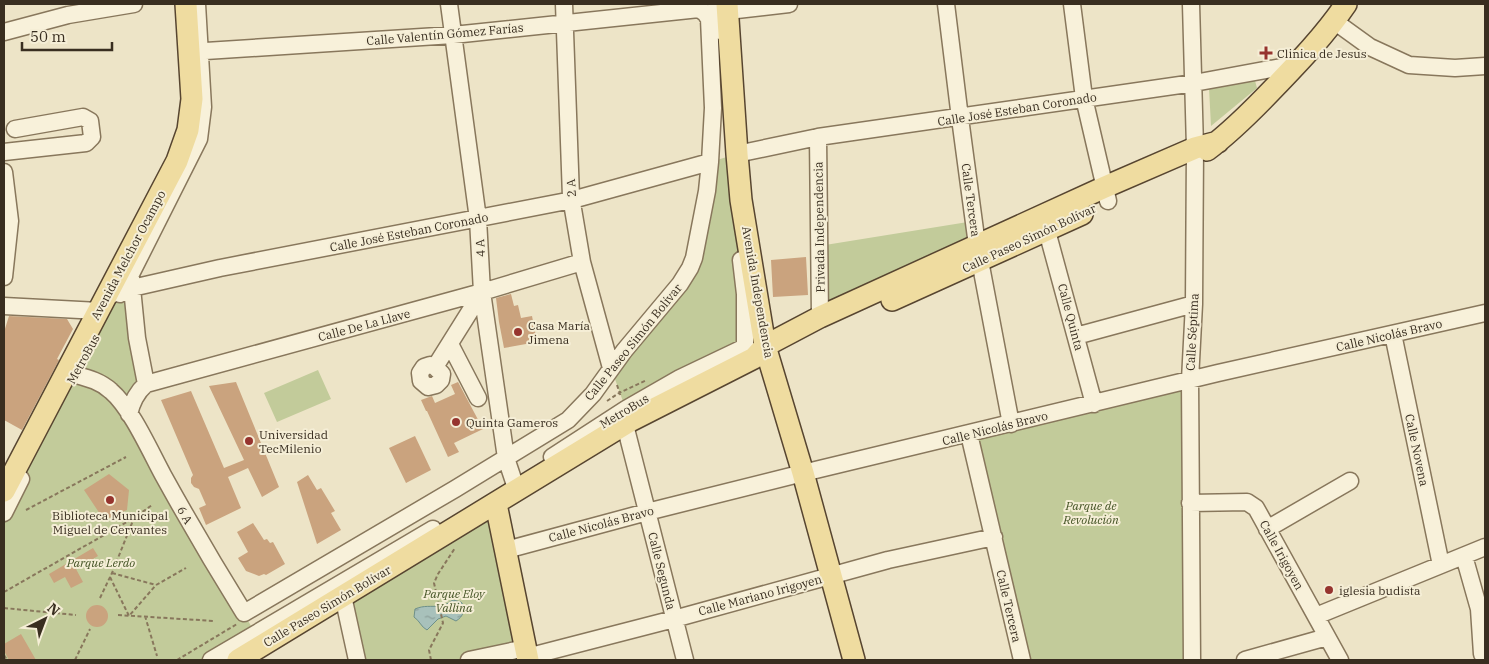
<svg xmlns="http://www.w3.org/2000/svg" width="1489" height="664" viewBox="0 0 1489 664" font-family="'IBM Plex Serif',serif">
  <defs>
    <pattern id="water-ripples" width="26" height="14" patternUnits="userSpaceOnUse" patternTransform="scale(1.25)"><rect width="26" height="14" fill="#a8c1bb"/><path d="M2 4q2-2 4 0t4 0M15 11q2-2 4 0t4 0" fill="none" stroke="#8a9d98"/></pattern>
  </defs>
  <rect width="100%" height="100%" fill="#ede4c7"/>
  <path fill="#c2cb9a" d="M1254,77L1257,88L1211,126L1209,88Z
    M737,154L765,346L630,421L611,368L680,284L710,162Z
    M974,221L977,245L820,317L819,246Z
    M132,288L146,384L133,402L185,515L263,646L238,660H4V491L107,296Z
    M318,370L331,399L277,422L264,393Z
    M1190,380L1196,660H1022L969,434Z
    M496,504L526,648L469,660H357L343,596Z"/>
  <path fill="url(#water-ripples)" stroke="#6e9089" d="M453,600L461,602C467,608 463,617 456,621L446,616L438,619L427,630C421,627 420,621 414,617L415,609C424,605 431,607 441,606C445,606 449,602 453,600Z"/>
  <path fill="#caa37e" d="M806,257L808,295L773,297L771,260Z
    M511,294L514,306L518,305L521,318L532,316L537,342L504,348L499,322L496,298Z
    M9,316L67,319L73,329L57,359L59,360L22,430L4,420V332Z
    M236,382L279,487L262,497L248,468L228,477L241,508L206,525L199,508L206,505L199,489L194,487L191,483V478L193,475L161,400L191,391L224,468L244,460L209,386Z
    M458,382L483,429L454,443L459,452L448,457L427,411H426L421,400L432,396L435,403L455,394L451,385Z
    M415,436L431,470L406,483L389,448Z
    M109,474L129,490L127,510L104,520L84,490Z
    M308,475L317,490L321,488L335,511L331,513L341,530L317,544L297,482Z
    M253,523L264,540L267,539L270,543L273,542L285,564L266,575L264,574L259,576L246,571L238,558L248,552L237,532Z
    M93,548L98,556L76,569L83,582L71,588L65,577L54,583L49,574Z
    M86 616a11 11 0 1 1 22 0a11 11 0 1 1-22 0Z
    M21,634L36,660H9L4,651V644Z"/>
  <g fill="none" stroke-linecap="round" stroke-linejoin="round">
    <defs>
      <path id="minor" d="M449,4L478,219L482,292L506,458L517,491
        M564,4L571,197L582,262L611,368
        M716,4L717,31
        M946,4L960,118L977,245L1011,424
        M1072,4L1084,98L1108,201
        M1191,4L1195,148L1194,304L1190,380L1192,660
        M728,11L789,4
        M1334,21L1370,47L1409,65L1455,68L1485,66
        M4,32L68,15L134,4
        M818,137L820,317
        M4,152L86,143L92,137L90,121L83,117L15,129
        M737,154L818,137L1194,83L1298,64
        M4,172L10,221L4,277
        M1044,220L1094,404
        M131,278L137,338L146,384
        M120,294L130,276L199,139L203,107L197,4
        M107,296L132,288L220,268L572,200L710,162
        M4,306L99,311
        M1393,334L1441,565
        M1076,336L1194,304
        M450,344L478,398
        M435,367L442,374L441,380L436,385L428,387L421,381L420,373L424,367L430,365L435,367L482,292
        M66,372C82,377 98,379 111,391C131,408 150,451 163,475C189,522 216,568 244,613L455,489L568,420L593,394L624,351L680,284L690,268L694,258L707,191L710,162L713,108L709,19L705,13L699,9L453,35L190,52
        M129,414C132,402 136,393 146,384L482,292L582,262
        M625,425L685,660
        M969,434L1022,660
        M552,457L626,409L680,378L745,347V294L741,260
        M1190,503L1247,502L1256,508L1340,660
        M4,513L21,479
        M1267,529L1350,481
        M506,550L647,512L803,473L1218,373L1485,313
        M1464,556L1479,609L1482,654
        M343,596L357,660
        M1316,616L1485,547
        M527,657L674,619L888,560L994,537
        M211,660L433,529
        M469,660L526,648
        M1245,660L1327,637"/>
      <path id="major" d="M727,4L737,154L741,200L765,346L803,473L854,660
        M1207,150C1231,132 1252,111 1273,89C1299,62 1325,35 1346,4
        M892,300L1082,214
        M4,491L177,161L188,130L192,99L186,4
        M496,504L528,660
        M238,660L630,421L754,358L765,346L820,317L1105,187L1195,148L1218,142"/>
    </defs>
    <use href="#minor" stroke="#88775c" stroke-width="19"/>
    <use href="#major" stroke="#574530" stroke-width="24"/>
    <path stroke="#88775c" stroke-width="2" stroke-dasharray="4 2.5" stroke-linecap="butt" d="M617,385L621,397
      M607,401L619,393L647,380
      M26,510L126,457
      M112,573L156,585
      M110,577L129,616L156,585L186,568
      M4,592L134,518
      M100,598L112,573L134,518L152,505
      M4,608L76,615
      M118,615L214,621
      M145,616L157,656
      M4,655L7,660
      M75,660L90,629
      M177,660L237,624
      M431,660L429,650L443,623L434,583L438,574L455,548"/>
    <use href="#minor" stroke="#f8f1da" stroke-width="16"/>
    <use href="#major" stroke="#efdca0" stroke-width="21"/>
  </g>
  <g fill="#96342e" stroke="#f5eed6" stroke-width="2">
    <path d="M1263.5 45.5h5v5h5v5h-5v5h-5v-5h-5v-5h5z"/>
    <circle cx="518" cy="332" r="5"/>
    <circle cx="456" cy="422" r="5"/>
    <circle cx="249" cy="441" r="5"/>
    <circle cx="110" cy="500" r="5"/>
    <circle cx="1329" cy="590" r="5"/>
  </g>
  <g text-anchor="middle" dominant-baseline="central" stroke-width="4" stroke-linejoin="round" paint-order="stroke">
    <g font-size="12" fill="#392e20" stroke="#f5eed6">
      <text transform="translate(445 34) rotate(-5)">Calle Valentín Gómez Farías</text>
      <text transform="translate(1017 109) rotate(-9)">Calle José Esteban Coronado</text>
      <text transform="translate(571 188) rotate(-94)">2 A</text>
      <text transform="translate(971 200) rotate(82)">Calle Tercera</text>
      <text transform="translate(819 227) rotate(-91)">Privada Independencia</text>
      <text transform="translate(409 232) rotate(-11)">Calle José Esteban Coronado</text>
      <text transform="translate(1029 238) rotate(-25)">Calle Paseo Simón Bolívar</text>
      <text transform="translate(480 248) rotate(-93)">4 A</text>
      <text transform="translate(128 255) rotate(-62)">Avenida Melchor Ocampo</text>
      <text transform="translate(758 292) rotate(80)">Avenida Independencia</text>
      <text transform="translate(1071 317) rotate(75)">Calle Quinta</text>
      <text transform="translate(364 325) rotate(-15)">Calle De La Llave</text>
      <text transform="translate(1192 332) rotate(-87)">Calle Séptima</text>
      <text transform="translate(1389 335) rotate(-13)">Calle Nicolás Bravo</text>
      <text transform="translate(633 342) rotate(-51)">Calle Paseo Simón Bolívar</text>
      <text transform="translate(83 359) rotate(-61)">MetroBus</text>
      <text transform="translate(624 411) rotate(-31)">MetroBus</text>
      <text transform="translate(995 428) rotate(-14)">Calle Nicolás Bravo</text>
      <text transform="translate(1417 450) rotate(78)">Calle Novena</text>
      <text transform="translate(185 515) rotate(61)">6 A</text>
      <text transform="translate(601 524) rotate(-15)">Calle Nicolás Bravo</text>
      <text transform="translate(1282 555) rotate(61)">Calle Irigoyen</text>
      <text transform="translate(662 571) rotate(76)">Calle Segunda</text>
      <text transform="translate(760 595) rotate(-15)">Calle Mariano Irigoyen</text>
      <text transform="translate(327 606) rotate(-31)">Calle Paseo Simón Bolívar</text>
      <text transform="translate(1009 606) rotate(77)">Calle Tercera</text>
    </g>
    <g font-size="12" fill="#392e20" stroke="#f5eed6" text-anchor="start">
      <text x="1277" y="53">Clinica de Jesus</text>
      <text x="528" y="325">Casa María<tspan x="528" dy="14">Jimena</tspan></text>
      <text x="466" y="422">Quinta Gameros</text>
      <text x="259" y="434">Universidad<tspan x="259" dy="14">TecMilenio</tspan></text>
      <text x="110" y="515" text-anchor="middle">Biblioteca Municipal<tspan x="110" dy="14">Miguel de Cervantes</tspan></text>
      <text x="1339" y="590">iglesia budista</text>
    </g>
    <g font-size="12" font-style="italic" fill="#465527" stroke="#f5eed6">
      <text x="1091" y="505">Parque de<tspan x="1091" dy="14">Revolución</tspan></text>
      <text x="101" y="562">Parque Lerdo</text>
      <text x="454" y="593">Parque Eloy<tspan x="454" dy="14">Vallina</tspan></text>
    </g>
  </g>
  <rect width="1489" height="664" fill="none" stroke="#392e20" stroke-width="10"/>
  <g transform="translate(45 619) rotate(42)" stroke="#f5eed6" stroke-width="4" paint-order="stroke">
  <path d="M0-4L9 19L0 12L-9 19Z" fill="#392e20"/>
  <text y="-8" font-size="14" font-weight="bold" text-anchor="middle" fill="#392e20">N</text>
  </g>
  <path d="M22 42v8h90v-8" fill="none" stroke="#392e20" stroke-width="2.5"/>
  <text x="30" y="42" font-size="15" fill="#392e20" stroke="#f5eed6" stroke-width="4" paint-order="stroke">50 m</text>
</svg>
